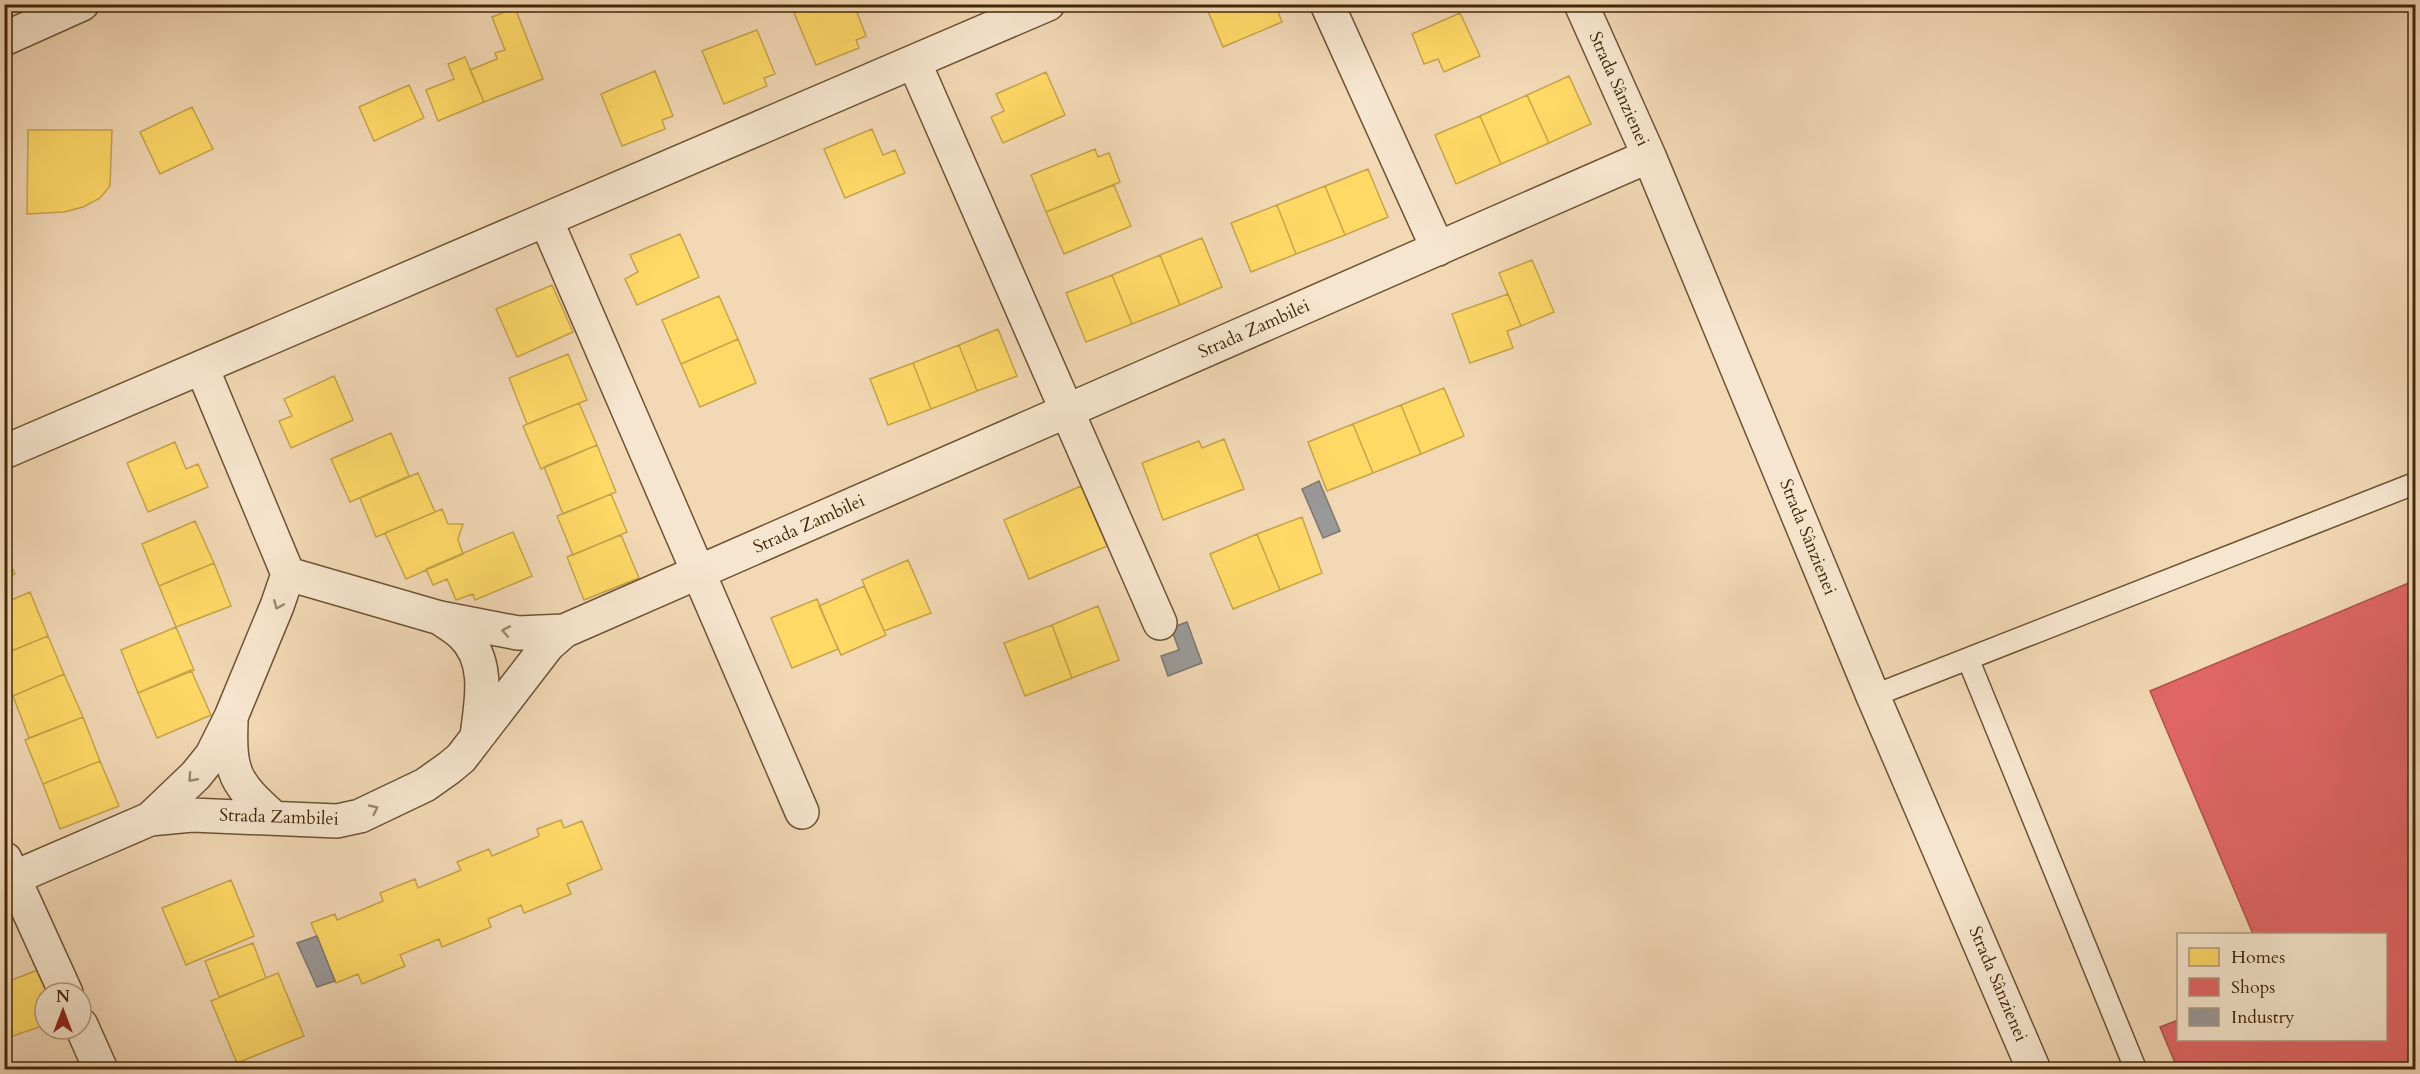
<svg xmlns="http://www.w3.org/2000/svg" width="2420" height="1074" viewBox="0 0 2420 1074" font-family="Cardo,serif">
  <rect width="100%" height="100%" fill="#f2d8b5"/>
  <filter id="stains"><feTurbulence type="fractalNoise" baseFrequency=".00333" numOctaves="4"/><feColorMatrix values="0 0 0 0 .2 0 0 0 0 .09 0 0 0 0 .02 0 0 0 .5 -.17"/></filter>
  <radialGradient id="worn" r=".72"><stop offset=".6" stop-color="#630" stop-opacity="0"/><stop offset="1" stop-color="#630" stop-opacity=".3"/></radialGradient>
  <path fill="#ffd966" stroke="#c6a44a" stroke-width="1.5" d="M816,4H854L866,36L856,40L859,48L816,65L794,13Z
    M1205,4H1275L1282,22L1223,47Z
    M515,8L543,79L484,102L470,70L497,59L495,53L505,50L492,17Z
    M1460,13L1480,56L1444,72L1438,59L1424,64L1412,34Z
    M757,30L775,74L764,78L767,86L724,104L702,51Z
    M465,57L484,102L438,121L426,90L454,79L448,64Z
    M655,71L673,116L662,120L665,129L622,146L601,94Z
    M1046,72L1065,115L1003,143L991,117L1004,111L996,94Z
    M1569,76L1591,124L1549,143L1527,95Z
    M409,85L424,118L374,141L359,107Z
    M1527,95L1549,143L1501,164L1480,116Z
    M192,107L213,149L160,174L140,132Z
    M1480,116L1501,164L1456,184L1435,135Z
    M872,129L883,155L895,150L905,173L845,198L824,149Z
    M28,130H112L110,186L100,198L83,207L64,212L27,214Z
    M1095,149L1098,157L1109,153L1120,182L1046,212L1031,175Z
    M1368,169L1388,217L1345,235L1325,186Z
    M1114,185L1131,226L1064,254L1046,212Z
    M1325,186L1345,235L1296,254L1277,205Z
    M1277,205L1296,254L1251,272L1231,223Z
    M680,234L699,277L637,305L625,279L638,272L630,255Z
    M1202,238L1222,287L1180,305L1160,255Z
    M1160,255L1180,305L1132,324L1112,275Z
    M1532,260L1554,312L1521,326L1499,273Z
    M1112,275L1132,324L1086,342L1066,293Z
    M552,285L573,332L517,357L496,309Z
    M1508,294L1521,326L1507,331L1513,348L1470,363L1452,314Z
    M719,296L738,339L681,364L662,320Z
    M998,329L1017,376L977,391L959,345Z
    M738,339L756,383L700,407L681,364Z
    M959,345L977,391L931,409L913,363Z
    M568,354L587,400L527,424L509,378Z
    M913,363L931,409L888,425L870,379Z
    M334,376L353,420L291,448L279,421L292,416L284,399Z
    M1444,388L1464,436L1421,454L1401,405Z
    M579,403L597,445L541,469L523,426Z
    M1401,405L1421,454L1373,473L1353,424Z
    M1353,424L1373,473L1327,491L1308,442Z
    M391,433L409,476L350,502L331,459Z
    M1224,439L1244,489L1163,520L1142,463L1199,441L1202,448Z
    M175,442L186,469L198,464L208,487L148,512L127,463Z
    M597,445L616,492L563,514L544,467Z
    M418,473L435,512L376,537L360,498Z
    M1081,486L1107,546L1029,579L1004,520Z
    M611,494L627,532L573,555L557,516Z
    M442,509L448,524H463L458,539L463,554L406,579L385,533Z
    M1302,517L1322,573L1280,590L1257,534Z
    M195,521L214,563L159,586L142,544Z
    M513,532L532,576L475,600L473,594L456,600L447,579L433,585L426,569Z
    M1257,534L1280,590L1233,609L1210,554Z
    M621,535L639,578L584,600L567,557Z
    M4,550L15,574L4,578Z
    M908,560L931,613L884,631L862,580Z
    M214,563L231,606L176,627L159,586Z
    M864,586L886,635L841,655L819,606Z
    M30,592L48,636L4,654V603Z
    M817,599L838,649L792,668L771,618Z
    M1098,606L1119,660L1072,678L1052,625Z
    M1052,625L1072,678L1025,696L1004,643Z
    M176,627L194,670L138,693L121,650Z
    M48,636L64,674L13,696L4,677V654Z
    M191,670L211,715L157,738L138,693Z
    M64,674L83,717L29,738L13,696Z
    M83,717L100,761L43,784L25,740Z
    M100,761L119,806L60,829L43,784Z
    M561,820L564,828L582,821L602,869L567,884L571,894L524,913L521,905L488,919L491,927L442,947L439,939L400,955L405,966L362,984L358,974L336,983L311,923L335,914L337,920L383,901L380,893L415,879L418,888L461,870L457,862L489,849L492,856L539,836L537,829Z
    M231,880L254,936L186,965L162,908Z
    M253,943L266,978L219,997L205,961Z
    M43,968L51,993H45V1025L4,1039V983Z
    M278,973L304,1036L237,1063L211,1001Z"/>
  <path fill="#e06666" stroke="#b0534a" stroke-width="1.5" d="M2416,580V1063L2400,1070H2178L2160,1027L2178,1020V1040H2386V934H2253L2150,691Z"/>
  <path fill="#999" stroke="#7f776e" stroke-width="1.5" d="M1319,481L1340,531L1323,538L1302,489Z
    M1187,622L1202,663L1168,676L1161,656L1179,650L1171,628Z
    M317,936L335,981L317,987L297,943Z"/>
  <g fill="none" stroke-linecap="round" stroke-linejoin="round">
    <defs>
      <path id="service" d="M1968,659L2136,1070
        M1873,696L2416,483"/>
      <path id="minor" d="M1327,4L1438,249
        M1581,4L1649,156L1873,696L2034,1070
        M4,39L82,4
        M914,62L1160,623
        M546,220L802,812
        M202,368L288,574
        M4,452L1048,4
        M440,618C447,623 456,628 462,634C491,661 481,703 477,736
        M231,722C229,773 235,783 273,817
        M150,819L196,775L212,755L231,717L277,606L288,574L440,618L518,633L564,631
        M5,859L66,993
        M4,882L150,819L192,815L337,821L360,816L425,785L449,768L461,758L548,645L564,631L1649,156
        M81,1025L101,1070"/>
    </defs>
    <use href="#service" stroke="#6d5433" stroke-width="24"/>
    <use href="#minor" stroke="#6d5433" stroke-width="36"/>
    <use href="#service" stroke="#f7e6cf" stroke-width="21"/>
    <use href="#minor" stroke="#f7e6cf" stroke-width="33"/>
  </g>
  <defs><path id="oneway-chevron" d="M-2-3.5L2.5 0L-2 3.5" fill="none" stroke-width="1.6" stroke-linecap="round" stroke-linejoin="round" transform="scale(1.5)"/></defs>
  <g stroke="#9c876c">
    <use href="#oneway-chevron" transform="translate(278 605) rotate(112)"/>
    <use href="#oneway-chevron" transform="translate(506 631) rotate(-169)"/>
    <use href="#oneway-chevron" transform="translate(192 778) rotate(132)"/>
    <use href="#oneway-chevron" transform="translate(374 809) rotate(-25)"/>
  </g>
  <g text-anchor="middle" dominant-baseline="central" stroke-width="6" stroke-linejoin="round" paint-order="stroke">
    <g font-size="18" fill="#412808" stroke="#f7e6cf">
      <text transform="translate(1619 89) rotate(66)">Strada Sânzienei</text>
      <text transform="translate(1254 329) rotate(-24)">Strada Zambilei</text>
      <text transform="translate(809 524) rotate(-24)">Strada Zambilei</text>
      <text transform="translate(1808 537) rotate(68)">Strada Sânzienei</text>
      <text transform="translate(279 817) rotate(2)">Strada Zambilei</text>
      <text transform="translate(1998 984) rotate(67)">Strada Sânzienei</text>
    </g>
  </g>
  <rect width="2420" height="1074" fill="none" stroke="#f2d8b5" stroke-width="24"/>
  <rect x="6" y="6" width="2408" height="1062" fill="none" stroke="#412808" stroke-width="3"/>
  <rect x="12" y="12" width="2396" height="1050" fill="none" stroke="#412808" stroke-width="1.5"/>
  <rect x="2177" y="933" width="210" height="108" fill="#f7e6cf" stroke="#ae9a7f" stroke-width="1.5"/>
  <rect x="2189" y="948" width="30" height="18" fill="#ffd966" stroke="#ae9a7f" stroke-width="1.5"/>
  <text x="2231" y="963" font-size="18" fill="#412808">Homes</text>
  <rect x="2189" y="978" width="30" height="18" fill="#e06666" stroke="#ae9a7f" stroke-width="1.5"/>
  <text x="2231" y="993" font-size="18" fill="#412808">Shops</text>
  <rect x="2189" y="1008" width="30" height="18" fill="#999999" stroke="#ae9a7f" stroke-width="1.5"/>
  <text x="2231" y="1023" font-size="18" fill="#412808">Industry</text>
  <g transform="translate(63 1011)"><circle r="28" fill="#f7e6cf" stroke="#ae9a7f" stroke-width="1.5"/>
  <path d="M0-4.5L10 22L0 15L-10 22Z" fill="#8f2418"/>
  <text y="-9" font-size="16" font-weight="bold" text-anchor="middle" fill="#412808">N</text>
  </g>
  <rect width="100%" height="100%" filter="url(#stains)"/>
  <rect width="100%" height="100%" fill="url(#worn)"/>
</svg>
